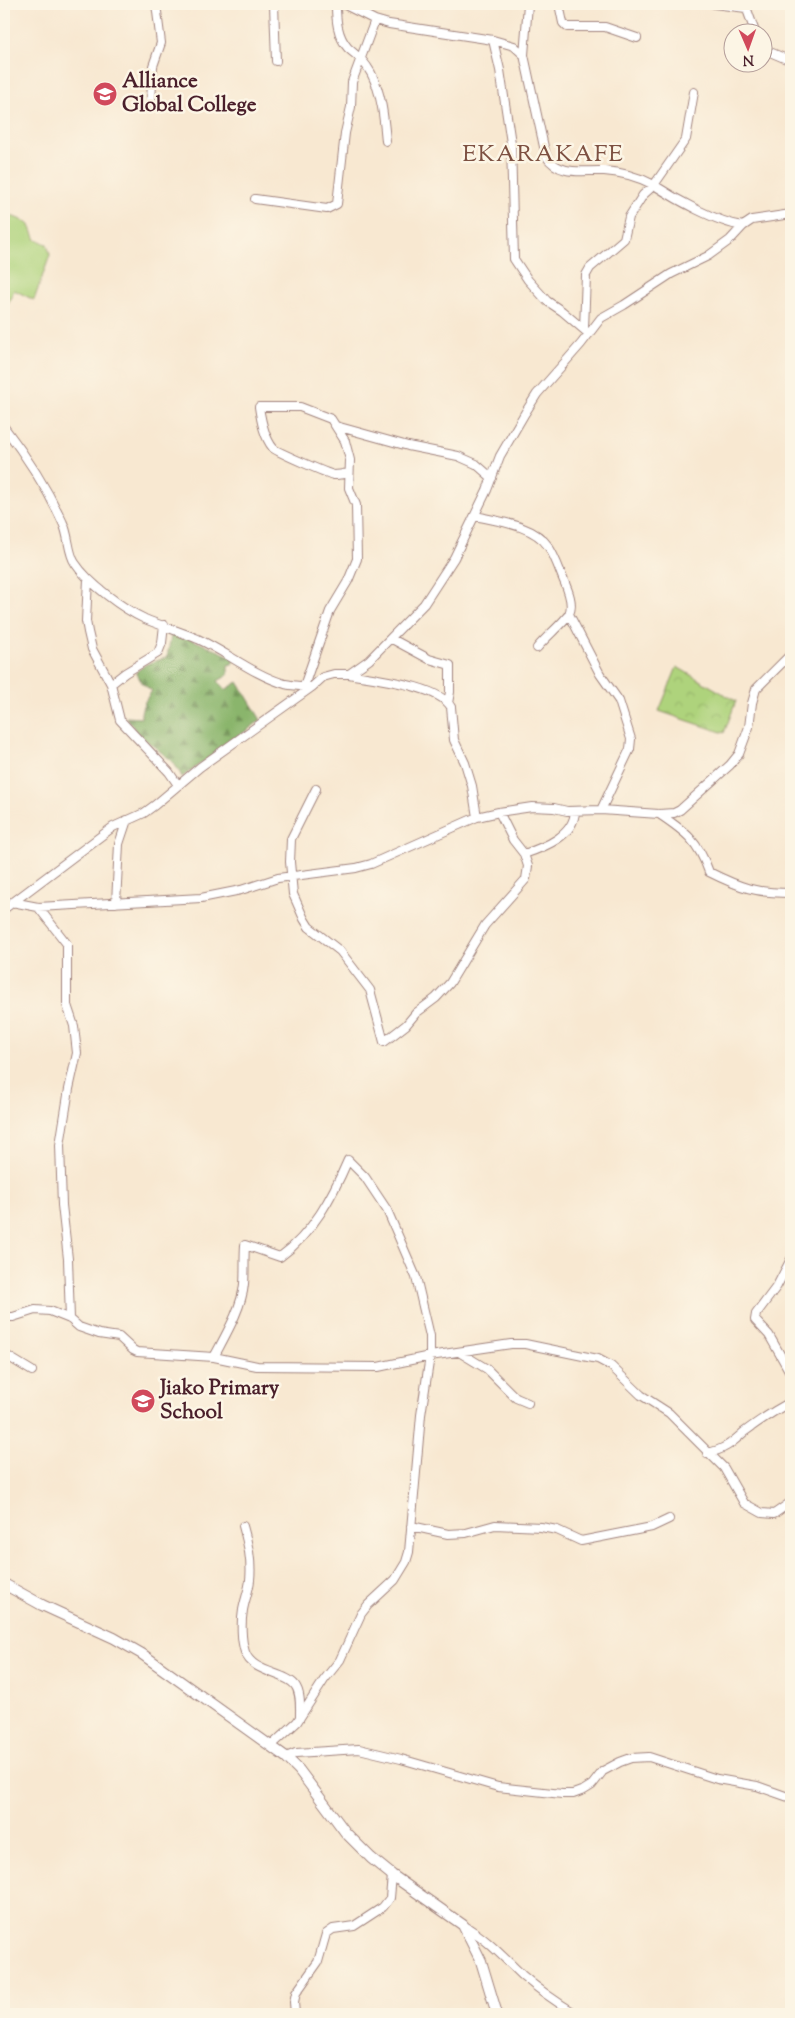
<svg xmlns="http://www.w3.org/2000/svg" width="795" height="2018" viewBox="0 0 795 2018" font-family="'Sorts Mill Goudy',serif">
  <defs>
    <pattern id="forest-firs" width="22" height="20" patternUnits="userSpaceOnUse" patternTransform="scale(1.25)"><rect width="22" height="20" fill="#8ab56c"/><path d="M5 1l3.5 6h-7zM16 11l3.5 6h-7z" fill="#739359"/></pattern>
    <pattern id="park-crowns" width="20" height="18" patternUnits="userSpaceOnUse" patternTransform="scale(1.25)"><rect width="20" height="18" fill="#aed37c"/><path d="M2 6a3 3 0 1 1 6 0M12 15a3 3 0 1 1 6 0" fill="none" stroke="#97b56b"/></pattern>
  </defs>
  <rect width="100%" height="100%" fill="#fcf5e5"/>
  <filter id="ink" filterUnits="userSpaceOnUse"><feTurbulence type="fractalNoise" baseFrequency=".02" numOctaves="2"/><feDisplacementMap in="SourceGraphic" scale="10" xChannelSelector="R" yChannelSelector="G"/><feConvolveMatrix kernelMatrix="1 2 1 2 8 2 1 2 1" color-interpolation-filters="sRGB"/></filter>
  <filter id="wash" filterUnits="userSpaceOnUse"><feTurbulence type="fractalNoise" baseFrequency=".0096" numOctaves="4" result="noise"/><feDisplacementMap in="SourceGraphic" scale="20" xChannelSelector="R" yChannelSelector="G"/><feGaussianBlur stdDeviation="1.12" result="paint"/><feColorMatrix in="noise" values="0 0 0 0 0 0 0 0 0 0 0 0 0 0 0 0 0 1.4 0 .05"/><feComposite in="paint" operator="in"/></filter>
  <g filter="url(#wash)">
    <rect width="100%" height="100%" fill="#f8e8d1"/>
    <path fill="#aed37c" stroke="#7c7954" d="M4,213L29,223L36,240L47,244L50,255L34,300L14,290L4,312Z"/>
    <path fill="url(#forest-firs)" stroke="#6a6a4c" d="M172,631L235,658L232,664L228,665V675L218,681L225,690L238,682L261,720L182,777C175,758 151,747 138,733C133,728 130,722 126,717L141,718C140,708 146,699 152,691L142,683L136,672L145,665L167,657Z"/>
    <path fill="url(#park-crowns)" stroke="#7c7954" d="M677,667L736,701L724,733L659,711Z"/>
  </g>
  <g filter="url(#ink)">
    <g fill="none" stroke-linecap="round" stroke-linejoin="round">
      <defs>
        <path id="minor" d="M274,4L276,61
          M336,4C336,19 337,36 348,48C359,58 363,59 371,73C382,94 384,119 386,141
          M343,4L375,20L389,24L493,40L514,46L524,55L546,156C560,177 583,170 604,171C621,172 639,177 654,185L686,139L694,92
          M559,4L563,23L567,27H605L637,38
          M714,4L746,8
          M745,4L755,32
          M493,40L500,70L511,143L514,259L528,280L547,301L562,311L589,334
          M762,46L770,52L791,61
          M524,55L528,4
          M151,101L153,66L161,43L156,4
          M255,199L327,209L337,204L345,133L351,107L352,82L375,20
          M584,329L586,275L590,268L624,239L629,217L643,195L654,185C677,200 716,222 743,226
          M336,426L408,446L458,456L476,464L492,478
          M4,427C27,457 47,488 63,523C69,535 68,553 75,563C88,583 123,609 145,619C162,626 181,632 198,639C228,653 254,675 285,684C294,686 303,686 312,687L323,677L334,674H349L369,660L424,604L454,558L487,490L500,456L525,413L537,394L581,344L601,318L624,305L671,274L708,256L730,240L743,226L752,220L791,214
          M475,516C497,521 534,525 548,546C555,556 559,569 564,581C568,590 574,604 569,614C564,622 544,639 537,648
          M88,579L86,621L88,632L92,649L111,684L120,720L169,772L178,785
          M569,614L600,674L619,701L631,739L630,749L601,810
          M392,639L429,659L450,665V692L448,703
          M349,674C374,679 438,685 451,707L454,740L465,763L472,786L477,817
          M111,684L125,673L158,653L162,643L164,625
          M304,686L330,611L348,581L357,559L356,505L349,488L350,460L345,441L331,419L300,407H259C261,420 264,437 273,448C275,451 328,474 334,475C339,475 344,474 349,473
          M316,789L291,839L290,862L293,894L304,919L309,927L340,951L370,990L384,1042L406,1025L416,1013L436,998L450,983L485,925L526,879L528,866L524,854L513,840L499,812
          M659,814C686,832 698,841 709,872C741,888 756,893 791,893
          M524,854C545,847 574,836 575,811
          M12,902L38,907L201,898L241,890L278,878L356,868L371,864L477,817L499,812L532,807L554,808L567,811L601,810L659,814L674,813L680,810L730,765L739,754L749,727L752,703L756,689L791,654
          M116,903L119,844L127,820
          M38,907L67,944V1005L74,1026L77,1053L69,1089L60,1145L62,1205L68,1259L70,1319
          M4,909L113,827L144,813L155,805L200,767L312,687
          M791,1259L777,1286L756,1314L755,1320L769,1335L791,1374
          M4,1317H13L35,1310L50,1311L70,1319L79,1327L99,1334L119,1337L133,1350L137,1352L214,1357L257,1366L378,1367L430,1356L511,1344H525L583,1356L598,1359L611,1366L641,1395L669,1413L724,1468L744,1503L762,1513L774,1514L791,1502
          M459,1352L487,1369L516,1398L528,1403
          M4,1354L32,1371
          M214,1357C225,1336 242,1308 244,1284C245,1272 244,1258 245,1245L280,1257C313,1233 332,1197 348,1160L365,1177L387,1210L416,1277L430,1336V1356L421,1415L409,1552L406,1562L395,1580L368,1605L361,1614L340,1660L324,1680L297,1722L272,1745
          M707,1453C724,1450 732,1443 744,1432C759,1421 775,1410 791,1402
          M243,1526C248,1544 252,1561 250,1580C249,1590 245,1599 243,1610C241,1622 241,1640 245,1652C252,1673 285,1672 295,1685C301,1693 300,1706 300,1716
          M411,1526L448,1534L466,1533L495,1525L541,1527L557,1530L581,1541L652,1527L669,1519
          M286,1757L296,1753L359,1749L401,1759L498,1787L562,1794H573L584,1790L592,1785L603,1771L620,1762L631,1758L649,1757L717,1779L757,1786L791,1798
          M463,1925C486,1938 503,1957 522,1975C538,1989 558,2003 576,2014
          M295,2014L294,2002L296,1993L318,1962L326,1934L333,1929L354,1926L383,1907L390,1898L392,1875"/>
        <path id="tertiary" d="M4,1584L42,1605L114,1638L142,1654L286,1757L299,1770L346,1833L371,1858L392,1875L463,1925L481,1961L497,2014"/>
      </defs>
      <use href="#minor" stroke="#a1847e" stroke-width="10"/>
      <use href="#tertiary" stroke="#a1847e" stroke-width="12"/>
      <use href="#minor" stroke="#fff" stroke-width="8"/>
      <use href="#tertiary" stroke="#fff" stroke-width="10"/>
    </g>
  </g>
  <defs>
    <symbol id="school-disc" viewBox="-11 -11 22 22"><circle r="9.5" fill="#d1495b" stroke="#fcf5e5"/><path d="M0-5L7-2L0 1L-7-2ZM-4 1L0 2.5L4 1V4Q0 6-4 4Z" fill="#fff"/></symbol>
  </defs>
  <g fill-rule="evenodd">
    <use href="#school-disc" x="91" y="80" width="28" height="28"/>
    <use href="#school-disc" x="129" y="1387" width="28" height="28"/>
  </g>
  <g text-anchor="middle" dominant-baseline="central" stroke-width="5" stroke-linejoin="round" paint-order="stroke">
    <g font-size="21" font-weight="bold" fill="#4a1f2b" stroke="#fcf5e5" text-anchor="start">
      <text x="122" y="82">Alliance<tspan x="122" dy="24">Global College</tspan></text>
      <text x="160" y="1389">Jiako Primary<tspan x="160" dy="24">School</tspan></text>
    </g>
    <g font-size="24" letter-spacing="1" fill="#7d5041" stroke="#fcf5e5">
      <text x="543" y="155">EKARAKAFE</text>
    </g>
  </g>
  <rect width="795" height="2018" fill="none" stroke="#fcf5e5" stroke-width="20"/>
  <g transform="translate(748 48) rotate(178)"><circle r="24" fill="#fcf5e5" stroke="#b59f9b"/>
  <path d="M0-4L9 19L0 12L-9 19Z" fill="#d1495b"/>
  <text y="-8" font-size="14" font-weight="bold" text-anchor="middle" fill="#4a1f2b">N</text>
  </g>
</svg>
